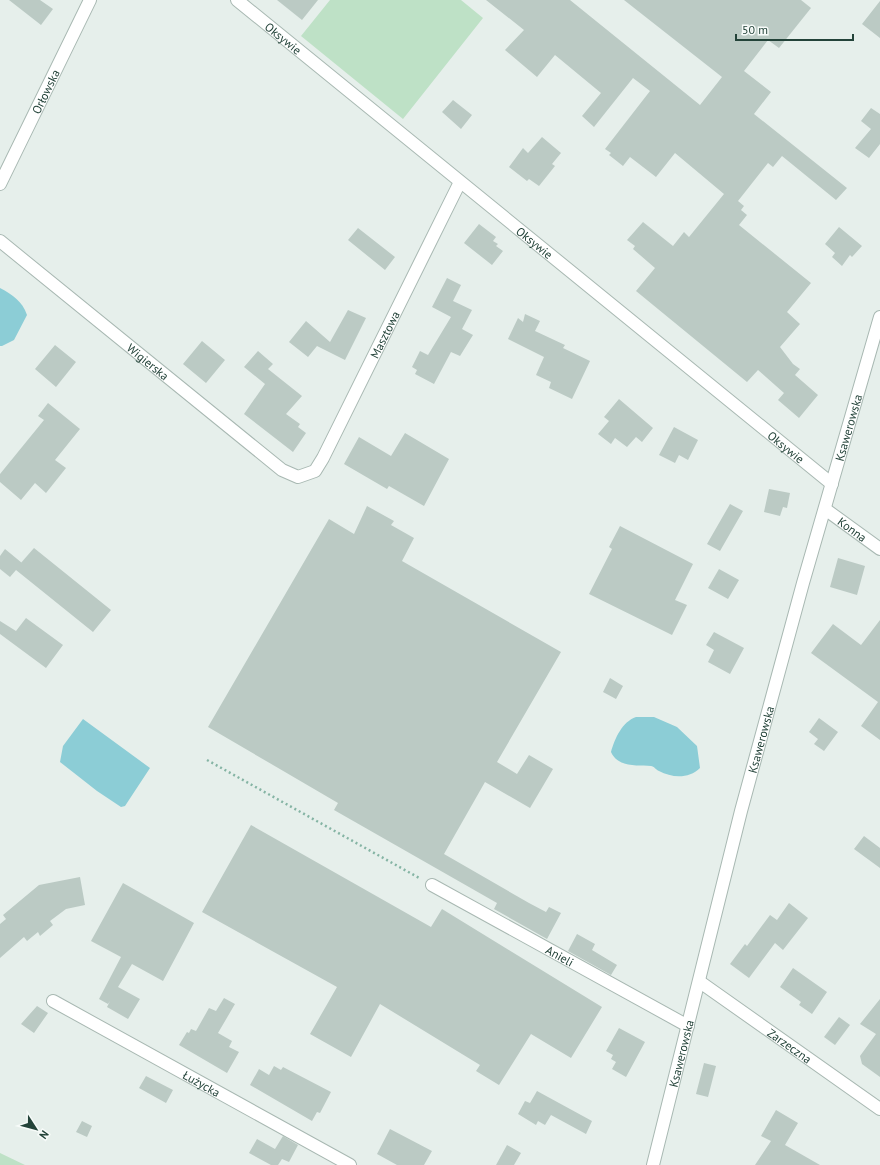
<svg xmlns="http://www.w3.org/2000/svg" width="880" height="1165" viewBox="0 0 880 1165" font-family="'PT Sans',sans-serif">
  <rect width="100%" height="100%" fill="#e6efeb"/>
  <path fill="#bee1c6" d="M330,0H461L483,18L403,119L301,36Z
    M0,1153L25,1165H0Z"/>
  <path fill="#8ccdd6" d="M0,288C13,295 22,301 27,315L14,340L2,346H0Z
    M636,717H654L677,727L697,746L700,768C689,779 672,778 659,771C656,770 654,766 651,766C639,765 618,768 611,752C615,738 622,722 636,717Z
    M83,719L150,768L125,806L121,807L97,791L60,762L63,746Z"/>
  <path fill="#bbcac4" d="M9,0H40L53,9L41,25Z
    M277,0H318L302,20Z
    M486,0H570L700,105L722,77L624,0H801L811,8L779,48L768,40L744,71L771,92L754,114L847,188L836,200L782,156L773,167L768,163L738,201L744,206L741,210L747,215L739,225L811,283L787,312L800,324L780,347L793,364L800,369L795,375L818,395L799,418L778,400L784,393L758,370L747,382L636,291L655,268L633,249L635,246L627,240L643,222L673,246L684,232L689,237L724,194L675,153L656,177L630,157L623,166L609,155L611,153L605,149L650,91L633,78L594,127L582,116L601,93L555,55L537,77L505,50L524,30Z
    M880,1V38L862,24Z
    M453,100L472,115L461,129L442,112Z
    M871,108L880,114V144L869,158L855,148L871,129L861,121Z
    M542,137L561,153L552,164L555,166L539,186L529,179L527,181L509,167L523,148L528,153Z
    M479,224L496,237L493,241L498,244L496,246L503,251L492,265L464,243Z
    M839,227L862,246L852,257L850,255L842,266L832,257L835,253L825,244Z
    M358,228L395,257L385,270L348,240Z
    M447,278L461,285L453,301L472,310L462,329L473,335L460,356L451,352L434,384L415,374L417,370L412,367L420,351L428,355L451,317L432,307Z
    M348,310L366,318L345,360L317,346L308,357L289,342L306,321L330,342Z
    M525,314L540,321L535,331L565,345L563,348L590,361L572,399L549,388L551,382L536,375L544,357L508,339L518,318L523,322Z
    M202,341L225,360L206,383L183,364Z
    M55,345L76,362L56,387L35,369Z
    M258,351L273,364L268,369L302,396L286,414L300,424L298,427L306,433L293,452L244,414L265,384L244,367Z
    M619,399L653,428L642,442L636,437L627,447L615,438L611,444L598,434L609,421L604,417Z
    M48,403L80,429L55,460L66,468L46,493L35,483L21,500L0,482V474L44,420L38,416Z
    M674,427L698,440L688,460L679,455L675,463L659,455Z
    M405,433L449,459L424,506L389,486L387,489L344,464L359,437L391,456Z
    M769,489L790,493L787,508L783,507L780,516L764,512Z
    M730,504L743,511L720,551L707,544Z
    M367,506L394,521L391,525L414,538L402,561L561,652L497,762L517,774L529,755L553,769L530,808L485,782L444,854L529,903L546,912L549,907L561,913L547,939L494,909L497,903L334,810L338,803L208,727L329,519L354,534Z
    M620,526L693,564L675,600L687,605L672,635L589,594L612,549L609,547Z
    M34,548L111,610L93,632L16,570L10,577L0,569V556L5,549L22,563L20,564Z
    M838,558L865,566L857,595L830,587Z
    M719,569L739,580L728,599L708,588Z
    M26,618L63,645L46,668L0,634V621L16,631Z
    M880,620V740L861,726L878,702L811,653L833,624L861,645Z
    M714,632L744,648L730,674L708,662L714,650L706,645Z
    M610,678L623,686L616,699L603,692Z
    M819,718L838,732L824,751L814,744L818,739L809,732Z
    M251,825L431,927L442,909L602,1007L571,1058L531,1034L499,1085L476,1071L480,1065L380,1004L351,1057L310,1034L337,987L202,912Z
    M864,836L880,848V868L854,849Z
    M80,877L85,905L66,909L50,921L53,925L40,936L38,932L27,941L24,937L0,958V924L6,919L3,915L39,885Z
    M123,883L194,923L163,981L132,964L118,987L140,999L128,1019L107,1007L110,1001L108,1004L99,999L121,957L91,941Z
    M789,903L808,918L783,950L775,943L749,978L730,964L745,944L747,946L770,915L777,920Z
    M577,934L595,944L592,950L617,965L611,975L568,951Z
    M793,968L827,992L812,1014L799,1005L801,1002L780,987Z
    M224,998L235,1004L218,1033L232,1041L229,1047L239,1052L227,1073L179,1045L187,1032L189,1033L191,1029L196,1031L209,1008L216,1011Z
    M880,999V1077L862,1064L860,1056L876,1034L860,1024Z
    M37,1006L48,1013L34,1033L21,1024Z
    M839,1017L850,1025L835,1045L824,1037Z
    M619,1028L645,1042L626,1077L612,1069L616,1062L611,1059L613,1055L606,1051Z
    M704,1063L716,1066L708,1097L696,1094Z
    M274,1066L281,1070L283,1067L331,1092L320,1113L317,1112L312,1121L250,1085L259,1069L269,1075Z
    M146,1076L173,1090L166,1103L139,1088Z
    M537,1091L592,1121L586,1134L551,1115L545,1125L538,1121L536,1125L518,1114L525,1101L530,1103Z
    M776,1110L798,1123L785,1145L820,1165H755L771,1141L761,1136Z
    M82,1121L92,1126L87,1137L76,1132Z
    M390,1129L432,1151L424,1165H397L377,1154Z
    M283,1136L298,1145L289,1162L282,1159L278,1165H271L249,1153L257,1139L275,1149Z
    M507,1145L521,1153L514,1165H496Z"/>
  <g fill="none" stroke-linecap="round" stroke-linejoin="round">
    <defs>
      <g id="minor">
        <path id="s1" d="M237,0L832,484"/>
        <path id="s2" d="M0,184L90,0"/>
        <path id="s3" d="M0,241L282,470L298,477L315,471L323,458L460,182"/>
        <path id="s4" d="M825,509L880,549"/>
        <path id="s5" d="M432,885L688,1026"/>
        <path id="s6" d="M700,982L880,1109"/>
        <path id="s7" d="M53,1001L350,1165"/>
        <path id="s8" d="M653,1165L741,811L803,583L880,317"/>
      </g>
    </defs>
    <use href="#minor" stroke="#a8b8b2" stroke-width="14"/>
    <path stroke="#85b4a4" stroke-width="2.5" stroke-dasharray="2 3" stroke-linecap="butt" d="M207,760L421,879"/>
    <use href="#minor" stroke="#fff" stroke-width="12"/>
  </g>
  <g text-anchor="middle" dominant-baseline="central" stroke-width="3.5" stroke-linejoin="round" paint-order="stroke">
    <g font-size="12" fill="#234339" stroke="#f7fbf9">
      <text stroke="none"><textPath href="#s1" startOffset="60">Oksywie</textPath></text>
      <text stroke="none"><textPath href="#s2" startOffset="103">Orłowska</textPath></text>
      <text stroke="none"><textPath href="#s1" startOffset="384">Oksywie</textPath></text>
      <text stroke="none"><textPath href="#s3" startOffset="552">Masztowa</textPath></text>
      <text stroke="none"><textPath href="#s3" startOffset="191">Wigierska</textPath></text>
      <text stroke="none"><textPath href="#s8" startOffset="763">Ksawerowska</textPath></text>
      <text stroke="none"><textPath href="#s1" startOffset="708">Oksywie</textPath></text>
      <text stroke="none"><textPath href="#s4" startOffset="34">Konna</textPath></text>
      <text stroke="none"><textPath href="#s8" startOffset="439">Ksawerowska</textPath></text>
      <text stroke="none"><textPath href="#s5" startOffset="146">Anieli</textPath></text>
      <text stroke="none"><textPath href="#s6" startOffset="110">Zarzeczna</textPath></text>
      <text stroke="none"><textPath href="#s8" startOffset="115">Ksawerowska</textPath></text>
      <text stroke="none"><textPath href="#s7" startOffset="170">Łużycka</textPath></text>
    </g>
  </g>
  <g transform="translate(36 1129) rotate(126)" stroke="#f7fbf9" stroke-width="3" paint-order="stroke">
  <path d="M0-3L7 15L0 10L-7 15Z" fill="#234339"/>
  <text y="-6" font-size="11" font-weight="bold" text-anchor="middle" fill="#234339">N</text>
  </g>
  <path d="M736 34v6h117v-6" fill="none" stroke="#234339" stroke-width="2"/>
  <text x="742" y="34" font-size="12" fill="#234339" stroke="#f7fbf9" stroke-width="3" paint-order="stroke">50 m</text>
</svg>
